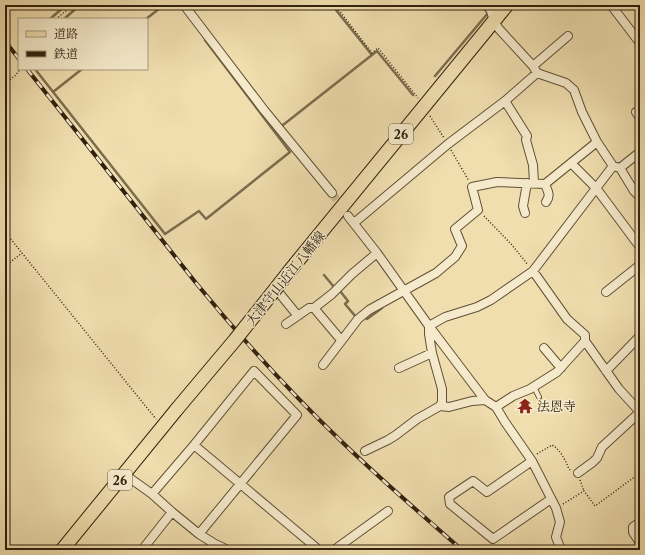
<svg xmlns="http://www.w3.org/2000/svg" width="645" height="555" viewBox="0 0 645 555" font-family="'Libre Caslon Text','Noto Serif JP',serif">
  <rect width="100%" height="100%" fill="#f0deaf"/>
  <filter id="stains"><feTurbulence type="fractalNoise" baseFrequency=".005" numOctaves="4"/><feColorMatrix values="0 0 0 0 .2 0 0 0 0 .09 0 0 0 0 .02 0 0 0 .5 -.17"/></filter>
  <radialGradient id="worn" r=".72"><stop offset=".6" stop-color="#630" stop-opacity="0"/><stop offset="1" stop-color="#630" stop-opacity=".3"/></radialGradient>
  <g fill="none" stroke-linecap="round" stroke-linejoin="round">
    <path stroke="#7c6c4e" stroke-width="2.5" d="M332,5L372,55
      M50,19L66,5
      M64,19L80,5
      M146,19L164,5
      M35,69L165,234L199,211L206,219L290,152L205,40
      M435,76L488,13L481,5
      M53,92L82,69
      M283,125L377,51L413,95
      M324,275L334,287
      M340,291L348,301L345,304L356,317
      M367,319L382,308"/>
    <path stroke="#cab88f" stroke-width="8" stroke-dasharray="8 4" stroke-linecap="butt" d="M332,193L344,210"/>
    <defs>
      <path id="lane" d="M534,387L539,397"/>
      <path id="street" d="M184,5L264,110L332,193
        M487,5L491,11L494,21L499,29L533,66L537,73L566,83L574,90L582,112L597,142L613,166
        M611,5L640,43
        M533,66L568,36
        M505,101L527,136L526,140L533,165L534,183
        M636,112L640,118
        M571,163L596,188L640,247
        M620,168L640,152
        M545,184C548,192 551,195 546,202
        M525,213L523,206L527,183
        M348,216L377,253L429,326L485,400L496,407L505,422L532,461L556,508L560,522L556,537L561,550
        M354,223L448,144L505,101L537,73
        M533,271L567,319L585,335V341
        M606,292L640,265
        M280,294L298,316
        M314,308L341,340
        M286,324L309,308H314L332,294L352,274L377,253
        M429,326L445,317L477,307L491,300L533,271L613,166L620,168L634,191L640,197
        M544,348L561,368
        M323,365L358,319L369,310L436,273L455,257L462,246L455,229L478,210L472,187L497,182L545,184L597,142
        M399,368L432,353
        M606,371L640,336
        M440,406L449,407L472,401L485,400
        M496,407L513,396L530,389L557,372L585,341L619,389L640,412
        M194,445L319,550
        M365,451L388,440L396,435L417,419L440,406L442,402V389L432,353L429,334V326
        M532,461L487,492L473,481L449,497L450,504L493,539L551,499
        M578,473L593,462L597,458L602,447L640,412
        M124,474L152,494L172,512L199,534L215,544L228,550
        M152,494L194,445L254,371L297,415L199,534
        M640,522L633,527V532L640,543
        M142,550L172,512
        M334,550L388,511"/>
      <path id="primary" d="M296,263L507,5
        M62,550L177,409"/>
    </defs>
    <use href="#lane" stroke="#605036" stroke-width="6"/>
    <use href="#street" stroke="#605036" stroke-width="10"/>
    <use href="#primary" stroke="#30210e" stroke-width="15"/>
    <path stroke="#30210e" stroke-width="1.5" stroke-dasharray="1 2" stroke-linecap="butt" d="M335,5L372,53L378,48L418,98
      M56,19L73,5
      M5,83L16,75L20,69
      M430,116L444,138
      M451,150L469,181
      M484,216L512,245L528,265
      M5,232L156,419
      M5,266L22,253
      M537,454L552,445C561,450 565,460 569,469L572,471
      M580,480L584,491
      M563,504L584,491L595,506L640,473"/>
    <use href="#lane" stroke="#f5eacb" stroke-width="4"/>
    <use href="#street" stroke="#f5eacb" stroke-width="8"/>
    <use href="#primary" stroke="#f0deaf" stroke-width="13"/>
    <defs>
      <path id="rail" d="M5,41L19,59
        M27,69L196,283C241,338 289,391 340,440C379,478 421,514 462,550"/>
    </defs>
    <use href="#rail" stroke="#30210e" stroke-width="4"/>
    <use href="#rail" stroke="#f5eacb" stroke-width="2.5" stroke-dasharray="8" stroke-linecap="butt"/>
    <defs>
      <path id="primary-bridge" d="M177,409L235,340L296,263"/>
    </defs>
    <use href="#primary-bridge" stroke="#30210e" stroke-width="15" stroke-linecap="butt"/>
    <use href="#primary-bridge" stroke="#f0deaf" stroke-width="13"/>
  </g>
  <defs>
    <symbol id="temple-bare" viewBox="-9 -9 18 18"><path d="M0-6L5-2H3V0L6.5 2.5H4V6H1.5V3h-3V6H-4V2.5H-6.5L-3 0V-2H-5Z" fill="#8f2418" stroke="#f5eacb" stroke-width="2.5" paint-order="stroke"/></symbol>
  </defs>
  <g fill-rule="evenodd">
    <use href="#temple-bare" x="514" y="395" width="22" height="22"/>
  </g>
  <g text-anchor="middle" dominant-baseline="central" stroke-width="3" stroke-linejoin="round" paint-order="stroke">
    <g fill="#f5eacb" stroke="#6b5d47" stroke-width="1">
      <rect x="389" y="124" width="24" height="20" rx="3"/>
      <rect x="108" y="470" width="24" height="20" rx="3"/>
    </g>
    <g font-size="12" font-weight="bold" fill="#30210e">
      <text x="401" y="134">26</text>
      <text x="120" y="480">26</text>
    </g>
    <g font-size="13" fill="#30210e" stroke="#f5eacb">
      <text transform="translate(285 278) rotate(-51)">大津守山近江八幡線</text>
    </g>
    <g font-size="13" fill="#30210e" stroke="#f5eacb" text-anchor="start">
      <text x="537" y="406">法恩寺</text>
    </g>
  </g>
  <rect width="645" height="555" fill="none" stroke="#f0deaf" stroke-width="20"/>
  <rect x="6" y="6" width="633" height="543" fill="none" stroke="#30210e" stroke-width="2"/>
  <rect x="10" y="10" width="625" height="535" fill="none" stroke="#30210e"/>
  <rect x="18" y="18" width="130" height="52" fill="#f5eacb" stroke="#a69a7f"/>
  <rect x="26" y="31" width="20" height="6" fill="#f0deaf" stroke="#a69a7f"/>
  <text x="54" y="38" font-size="12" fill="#30210e">道路</text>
  <rect x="26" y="51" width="20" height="6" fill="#30210e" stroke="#a69a7f"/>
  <text x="54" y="58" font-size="12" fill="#30210e">鉄道</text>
  <rect width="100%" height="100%" filter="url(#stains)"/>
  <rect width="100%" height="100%" fill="url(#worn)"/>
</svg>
